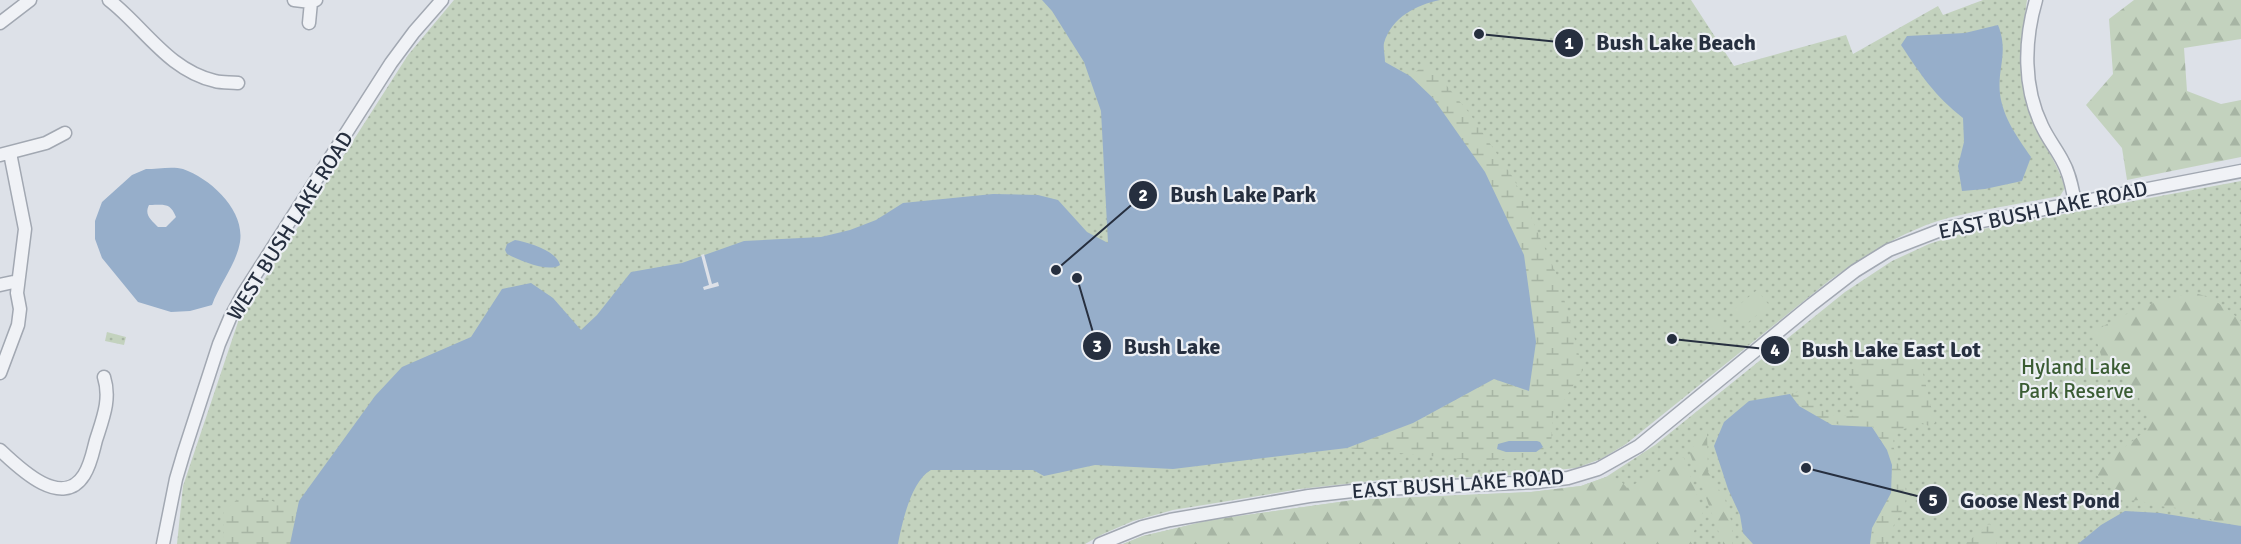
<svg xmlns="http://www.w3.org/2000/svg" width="2241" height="544" viewBox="0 0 2241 544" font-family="Signika,sans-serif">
  <defs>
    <pattern id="grass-dots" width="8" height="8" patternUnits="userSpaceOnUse" patternTransform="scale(1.5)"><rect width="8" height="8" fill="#c3d2be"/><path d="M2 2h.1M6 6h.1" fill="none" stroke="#a7b5a4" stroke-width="1.8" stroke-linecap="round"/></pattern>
    <pattern id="forest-firs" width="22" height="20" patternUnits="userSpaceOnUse" patternTransform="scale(1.5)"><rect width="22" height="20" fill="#c3d2be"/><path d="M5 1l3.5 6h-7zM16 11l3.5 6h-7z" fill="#a7b5a4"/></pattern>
    <pattern id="wetland-marsh" width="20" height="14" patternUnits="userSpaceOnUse" patternTransform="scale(1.5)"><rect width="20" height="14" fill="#c3d2be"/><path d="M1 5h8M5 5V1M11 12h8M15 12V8" fill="none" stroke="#a7b5a4"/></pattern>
  </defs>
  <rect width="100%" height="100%" fill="#dde1e8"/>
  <path fill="url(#grass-dots)" d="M454,0H1691L1734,66L1846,35L1853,54L1938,6L1943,15L1983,0H2027C2021,40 2018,77 2031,116C2039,140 2057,160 2065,188L2060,196C2023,203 1985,209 1948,218C1904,230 1866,255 1830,280L1626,444L1601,459L1576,468L1501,476L1381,480L1300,489L1173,510L1133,521L1103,534L1085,544H177L183,486L239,319L408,55Z
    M2241,181V544H1123L1143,536L1211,520L1354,500L1531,492L1581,486L1606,477L1655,445L1845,292L1892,261L1929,244L1967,232Z
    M107,332L126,337L124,345L105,341Z"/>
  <path fill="url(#forest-firs)" d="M2134,0H2241V39L2184,48L2187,91L2221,104L2241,100V157L2127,180L2122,148L2086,105L2113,74L2109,19Z
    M2195,293C2214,298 2227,308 2241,321V526L2212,520L2194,510L2150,505L2140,500L2127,501L2120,491L2107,486L2095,473C2110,455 2130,445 2147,429L2148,414L2140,409L2139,393L2103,362L2094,332C2125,312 2160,298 2195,293Z
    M1707,432L1708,472L1725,499L1732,524V544H1723L1690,454L1695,443Z
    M1679,456L1684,458L1703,512L1690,540L1693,544H1123L1143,536L1211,520L1354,500L1531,492L1581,486L1606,477L1619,479L1627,488L1664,469Z"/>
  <path fill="url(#wetland-marsh)" d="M1426,64L1433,69L1470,114L1514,179L1559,280L1583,370L1563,402L1553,414L1551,446L1540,456L1482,461L1347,448L1413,423L1494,379L1528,391L1433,98L1410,76Z
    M1894,342L1912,349L1919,357L1935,423L1929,426L1922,423L1895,432C1888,453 1907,473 1906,497C1904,516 1889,528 1884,544H1870C1870,531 1876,521 1882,509C1900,475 1891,457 1873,427C1835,425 1815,426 1790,394L1805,390L1810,400L1830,415L1856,416L1861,409L1858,390L1847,371L1867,356Z
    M240,497L264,498L286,506L299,501L290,544H223L224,511Z
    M1989,524L1998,531L1996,544H1965Z"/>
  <path fill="#c3d2be" d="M1757,290L1769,305L1745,325L1733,310Z
    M1715,316L1724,328L1716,334L1707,322Z"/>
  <path fill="#96aeca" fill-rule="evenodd" d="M1042,0H1440C1416,5 1392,17 1384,43C1383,48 1385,56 1385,62L1410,76L1433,98L1485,172L1524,255L1536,342L1529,391L1494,379L1413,423L1347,448L1173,469L1095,465L1044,476L1033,470H931C911,481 902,523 898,544H290L299,501L375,396L402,367L471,337L502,289L531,283L553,298L581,330L597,315L631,272L682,263L744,241L821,237L850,230L876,220L903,203L993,194L1038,195L1058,200L1087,232L1108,243L1101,111L1084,62L1052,11Z
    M1998,25C2009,52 1997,69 2000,94C2003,118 2018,138 2031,157L2022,181L1985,189L1962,191L1958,166L1964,142L1963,118C1935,96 1920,74 1901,45L1907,36L1965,33Z
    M146,169C157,169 173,166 183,169C211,179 245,210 240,242C236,265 220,283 212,305L190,311L171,312L138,302L102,258L95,239V221L102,202L132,175ZM149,205C164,205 170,202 176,217L166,227H158C151,220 144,215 149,205Z
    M515,240C528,242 557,251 560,265C548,273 519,260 507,254L505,250L507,244Z
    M1790,394L1799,406L1832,425L1872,427L1887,450L1892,465L1891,493L1872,528L1870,544H1753L1743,533L1740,515L1728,489L1714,446L1724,422L1749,401Z
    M1509,441H1537L1540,442L1543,447L1536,452H1506L1497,449L1498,444Z
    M2125,511L2160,513L2241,526V544H2078L2101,525Z"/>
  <path fill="#dde1e8" d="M704,254L712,284L718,282L719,286L704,290L703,287L709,285L701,255Z"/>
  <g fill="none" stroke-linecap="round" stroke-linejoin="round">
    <defs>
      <path id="minor" d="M109,0C144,27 168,70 215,81C222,83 231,82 238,83
        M294,0L311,2L316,0
        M2036,0C2024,41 2023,87 2042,126C2048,139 2057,150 2063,162C2070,174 2072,188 2075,202
        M0,23L30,0
        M309,23L311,2
        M0,155L46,143L65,133
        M0,285L18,281
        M0,373L18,325L20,309L17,293L25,229L10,153
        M0,450C19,468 62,510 84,475C91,464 93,451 96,440C103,418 111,399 104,377
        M163,544L176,479L184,452L219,344L230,318L243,294L391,63L414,32L442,0
        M1100,544L1142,527L1170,520L1309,496L1361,490L1537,482L1568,478L1598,469L1639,446L1811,305L1855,271L1889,250L1946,228L2241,171"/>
    </defs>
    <use href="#minor" stroke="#a2a8b2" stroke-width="15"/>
    <use href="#minor" stroke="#f0f2f6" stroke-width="12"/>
  </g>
  <g text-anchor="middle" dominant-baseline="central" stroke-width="4.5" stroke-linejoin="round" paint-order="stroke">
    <g font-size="21" fill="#262f3f" stroke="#edf0f5">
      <text transform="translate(2043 210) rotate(-12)">EAST BUSH LAKE ROAD</text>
      <text transform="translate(290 226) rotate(-58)">WEST BUSH LAKE ROAD</text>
      <text transform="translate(1458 484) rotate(-4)">EAST BUSH LAKE ROAD</text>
    </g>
    <g font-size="21" fill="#3a5c33" stroke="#edf0f5">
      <text x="2076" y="367">Hyland Lake<tspan x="2076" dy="24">Park Reserve</tspan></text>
    </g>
  </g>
  <path fill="none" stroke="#262f3f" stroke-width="2" d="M1479 34L1569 43M1056 270L1143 195M1077 278L1097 346M1672 339L1775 350M1806 468L1933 500"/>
  <g fill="#262f3f" stroke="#edf0f5" stroke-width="2">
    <circle cx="1479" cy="34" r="6"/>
    <circle cx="1056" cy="270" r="6"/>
    <circle cx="1077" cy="278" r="6"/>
    <circle cx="1672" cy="339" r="6"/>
    <circle cx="1806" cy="468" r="6"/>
    <circle cx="1569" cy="43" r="15"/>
    <circle cx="1143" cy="195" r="15"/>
    <circle cx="1097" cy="346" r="15"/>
    <circle cx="1775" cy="350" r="15"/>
    <circle cx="1933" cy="500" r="15"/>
  </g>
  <g font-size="18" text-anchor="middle" font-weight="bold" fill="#fff">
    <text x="1569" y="49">1</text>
    <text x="1143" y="201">2</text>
    <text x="1097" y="352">3</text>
    <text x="1775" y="356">4</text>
    <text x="1933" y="506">5</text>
  </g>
  <g font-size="22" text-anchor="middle" font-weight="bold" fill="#262f3f" stroke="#edf0f5" stroke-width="4.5" stroke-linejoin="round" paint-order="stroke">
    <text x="1676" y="50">Bush Lake Beach</text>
    <text x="1243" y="202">Bush Lake Park</text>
    <text x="1172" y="354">Bush Lake</text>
    <text x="1891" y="357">Bush Lake East Lot</text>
    <text x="2040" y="508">Goose Nest Pond</text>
  </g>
</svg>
